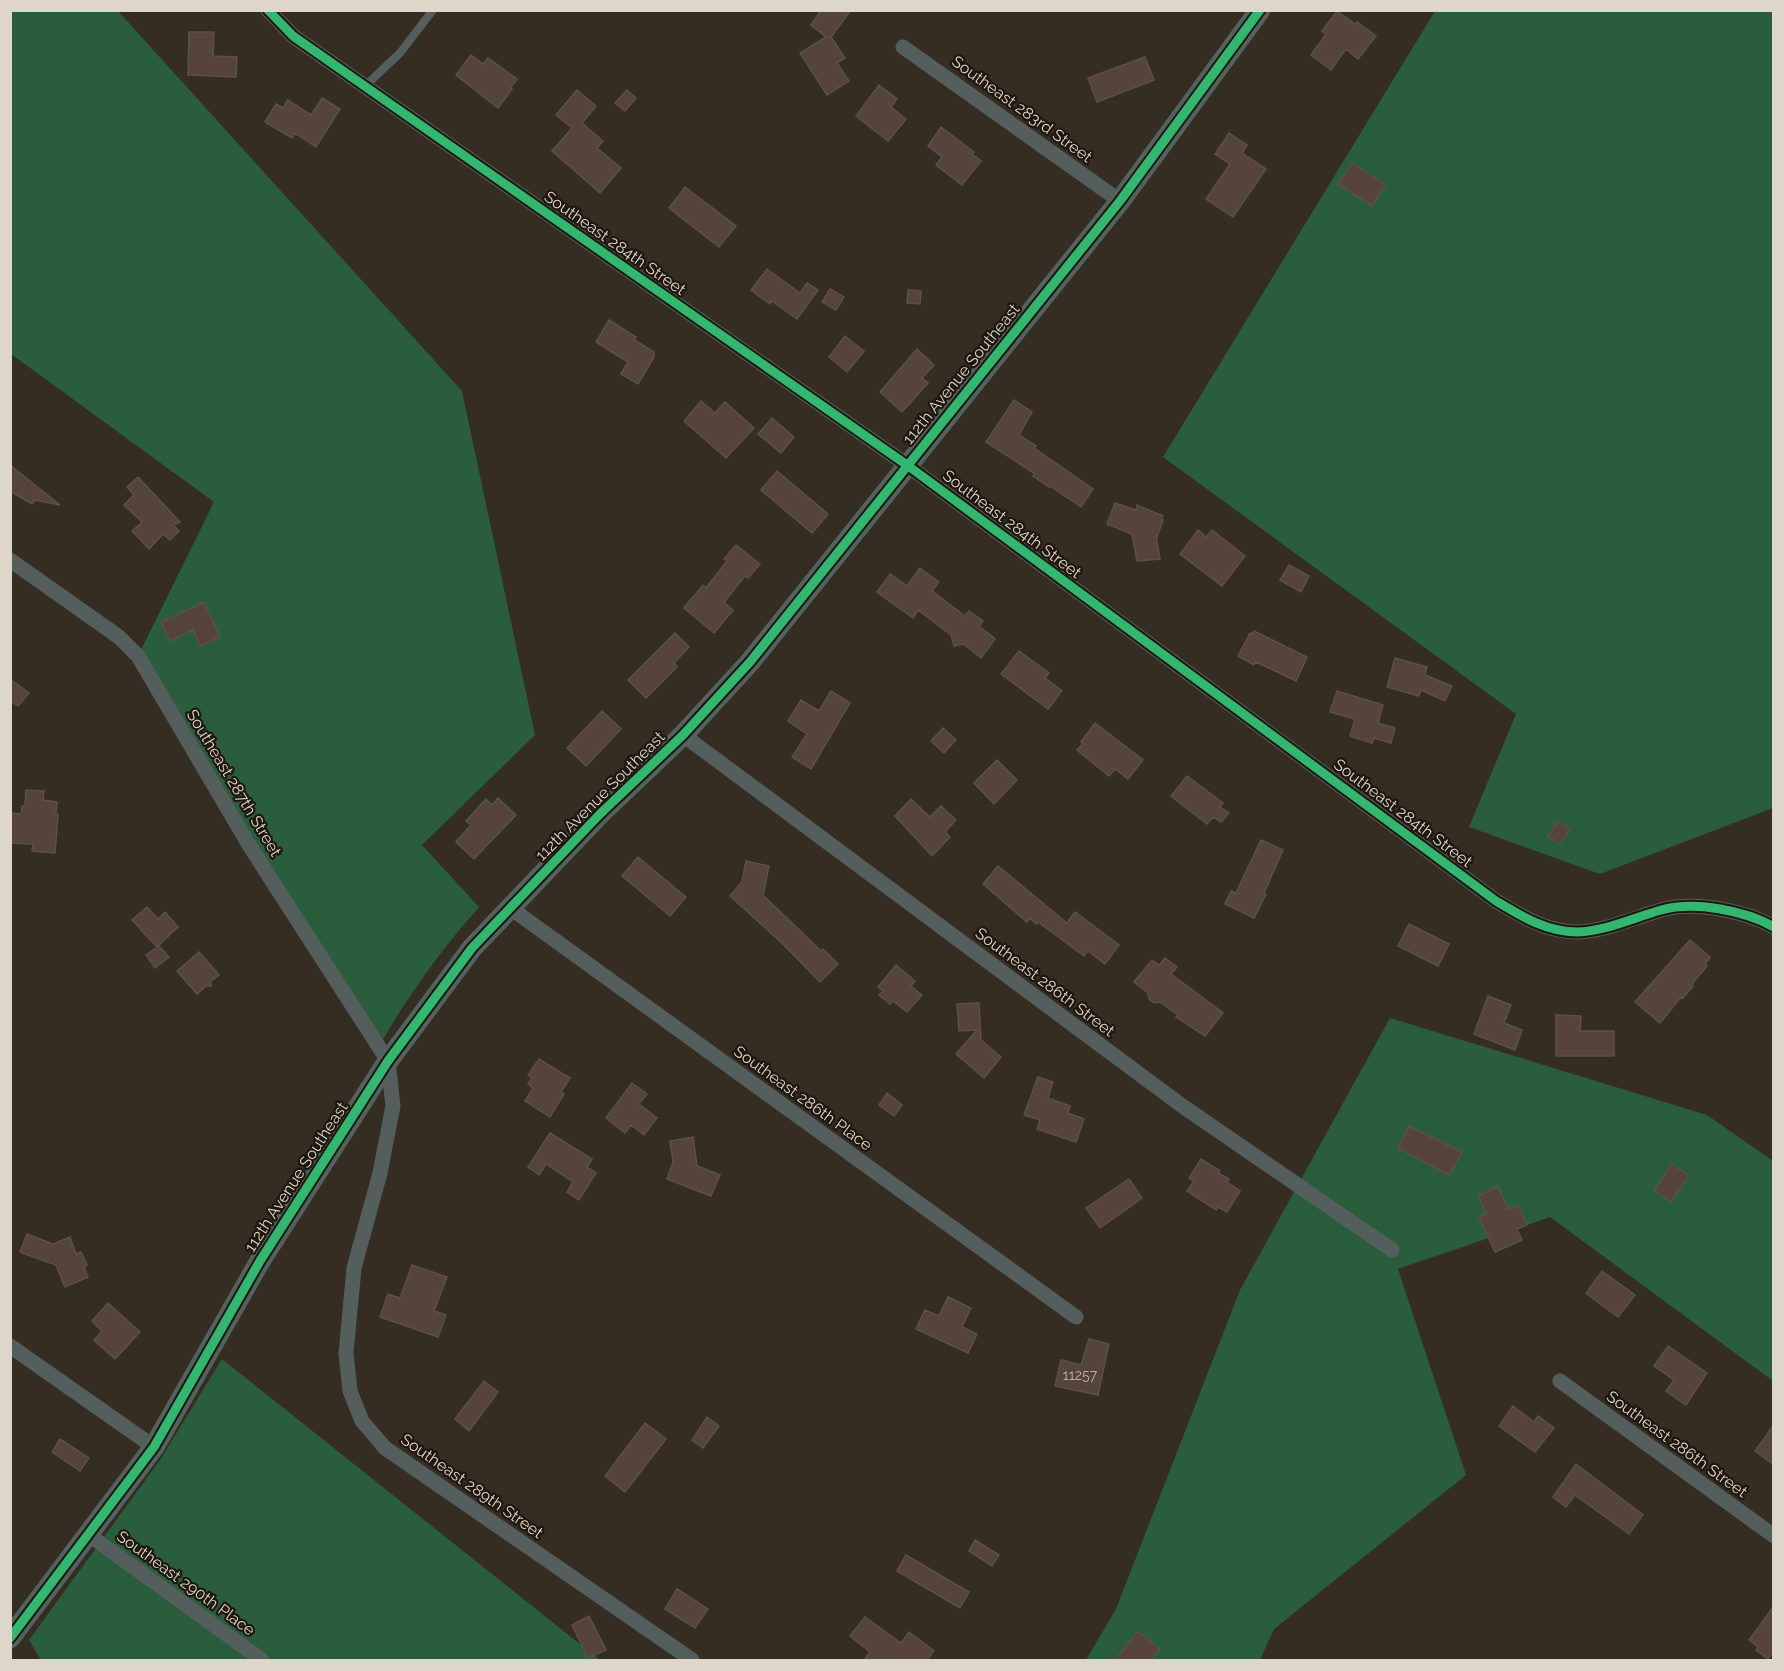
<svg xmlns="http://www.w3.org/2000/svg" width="1784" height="1671" viewBox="0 0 1784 1671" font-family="Raleway,sans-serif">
  <rect width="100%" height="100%" fill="#352d22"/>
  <path fill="#2a5d3c" d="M11,11H118L462,391L535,735L422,845L479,907C441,950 408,996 379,1046L138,656L214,502L11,354Z
    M1435,11H1773V808L1600,874L1469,827L1516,714L1163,457Z
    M1390,1018L1707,1115L1773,1161V1381L1550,1217L1398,1269L1466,1475L1274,1629L1260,1660H1086L1116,1609L1240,1290Z
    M222,1359L600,1660H41L29,1640L160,1460Z"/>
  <path fill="#55433c" stroke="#5a514b" stroke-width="1.5" d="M821,10H851L831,37L845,58L837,63L849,81L827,95L800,53L826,37L811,25Z
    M1337,11L1355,24L1357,22L1376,36L1358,59L1346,49L1331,70L1311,55L1326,34L1322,31Z
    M189,32H214L213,56L237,57L236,77L188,75Z
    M471,55L483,64L488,58L517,79L511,87L512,89L498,108L456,75Z
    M1145,57L1154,80L1097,102L1088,78Z
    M879,85L897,99L891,107L906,119L888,141L856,116Z
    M577,90L596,106L582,123L603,141L597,148L621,168L600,193L552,151L572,128L556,115Z
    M627,90L636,98L625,111L615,103Z
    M322,98L340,109L316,147L295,133L292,138L265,122L276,104L283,108L288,100L311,115Z
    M941,127L974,152L972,154L981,161L962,185L936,165L942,157L928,146Z
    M1229,133L1247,145L1242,153L1266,169L1233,217L1206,199L1230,164L1215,154Z
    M1352,163L1385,185L1372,206L1338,184Z
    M685,187L736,226L719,247L669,208Z
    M767,269L800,293L807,283L818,290L797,319L772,301L770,304L751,290Z
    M830,289L844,297L836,310L822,302Z
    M908,290L921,291L920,304L907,303Z
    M609,320L636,337L634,340L654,352V357L638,384L621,374L628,362L596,342Z
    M845,336L864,351L847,372L829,357Z
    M917,349L934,365L922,378L928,383L902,412L880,392Z
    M1014,400L1032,412L1019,435L1036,446L1034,448L1093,489L1081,507L1050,486L1049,487L1033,476L1034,473L986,442Z
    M701,401L715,413L725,402L754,428L726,458L684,421Z
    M772,418L794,437L781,453L758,434Z
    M10,465L60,505L35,500L32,504L10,491Z
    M777,471L828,514L812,533L761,490Z
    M138,477L180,522L173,525L179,531L170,540L163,534L149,549L132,531L142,522L124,505L134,495L127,487Z
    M1115,503L1136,510L1137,505L1163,516L1161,520H1163L1157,537L1156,536L1160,559L1137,561L1132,534L1107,524Z
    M1198,530L1206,537L1212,530L1245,556L1222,586L1180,554Z
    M736,545L760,564L748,578L745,576L724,602L733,610L714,633L684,608L703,585L706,588L727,561L724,559Z
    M1289,565L1309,576L1301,592L1280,580Z
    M920,568L939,582L932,591L965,616L969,611L983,621L979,626L995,639L981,658L964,644L954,646L951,635L918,610L913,618L877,592L890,574L907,586Z
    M204,602L220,637L200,646L193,630L170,641L161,622Z
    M1254,631L1307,657L1296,681L1256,662L1254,665L1238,656L1250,633L1252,634Z
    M675,633L689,647L674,663L677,667L646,698L628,680Z
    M1019,651L1049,673L1045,678L1062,691L1048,709L1001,674Z
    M1395,658L1427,667L1425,675L1452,686L1445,701L1421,690L1419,696L1387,687Z
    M10,679L29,693L18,706L10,700Z
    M831,691L850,703L811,769L792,757L807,734L788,721L801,700L819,711Z
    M1337,691L1383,705L1378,723L1395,728L1391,743L1374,738L1372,743L1350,736L1355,719L1330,712Z
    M602,711L621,729L586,766L567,748Z
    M1095,723L1143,760L1128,779L1115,769L1109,776L1077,750L1083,744L1081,742Z
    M943,728L956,740L944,753L931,741Z
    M997,760L1017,780L994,804L974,783Z
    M1187,776L1223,803L1220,807L1229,813L1221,822L1213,817L1207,824L1171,796Z
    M26,790L44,791L43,800L57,802L56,814H58L55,853L32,851L33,844L10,843V813L21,814L22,806H25Z
    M498,798L516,815L474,859L456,842L471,825L466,821L486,799L492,805Z
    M911,799L930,817L941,806L956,820L945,832L950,837L932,856L895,816Z
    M1558,821L1570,829L1560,844L1548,836Z
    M1261,840L1283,850L1264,893L1266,894L1254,918L1225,904L1231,891L1236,893Z
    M638,857L686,897L670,916L622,876Z
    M746,861L769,866L763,895L821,951L823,949L838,964L820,982L782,943L730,896L742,882Z
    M998,866L1067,923L1075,912L1119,945L1105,964L1088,951L1084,956L1038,922L1036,924L1030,918L1027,922L983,884Z
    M147,907L158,919L165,912L178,927L157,947L132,920Z
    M1409,924L1449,944L1438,966L1398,946Z
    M1690,940L1710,957L1705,964L1707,966L1691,985L1693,986L1683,998L1681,997L1660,1023L1635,1002Z
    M159,946L169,957L155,968L146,955Z
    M199,952L219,975L210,982L211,986H206L197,994L177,971Z
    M1165,958L1177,967L1171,974L1223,1013L1205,1036L1176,1017L1178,1015L1160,1002L1154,1003L1149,999L1148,993L1134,982L1152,960L1159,965Z
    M896,965L915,981L911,986L922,995L907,1012L893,1001L890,1004L879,995L883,991L878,987Z
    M1488,996L1511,1005L1504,1023L1522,1030L1515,1050L1474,1034Z
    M979,1003L981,1040L1001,1057L984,1078L956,1054L977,1030L959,1031L957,1004Z
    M1556,1015L1581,1016L1580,1031H1614V1056H1556Z
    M539,1059L570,1078L561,1092L564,1094L550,1117L525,1101L533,1088L528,1084L532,1078L528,1075Z
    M1038,1077L1053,1082L1048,1098L1070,1106L1068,1113L1084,1119L1076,1142L1037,1129L1040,1120L1024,1115Z
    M632,1083L647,1094L639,1104L657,1118L644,1135L631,1125L625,1133L606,1118Z
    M887,1093L902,1105L894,1116L879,1105Z
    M1409,1126L1462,1152L1449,1175L1398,1148Z
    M550,1133L592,1159L587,1167L596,1173L579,1200L567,1192L573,1182L546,1164L539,1175L528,1167Z
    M693,1137L697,1166L720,1175L711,1196L667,1179L673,1162L670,1141Z
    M1201,1159L1220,1171L1218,1173L1229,1179L1227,1182L1240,1191L1227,1212L1218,1207L1216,1210L1187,1191L1194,1181L1189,1178Z
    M1672,1164L1689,1176L1671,1202L1654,1190Z
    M1129,1179L1142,1198L1100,1228L1086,1208Z
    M1498,1186L1508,1209L1518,1205L1527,1225L1517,1229L1522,1240L1495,1252L1479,1217L1486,1214L1478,1196Z
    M27,1234L53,1244L70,1237L76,1254L81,1252L87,1265L84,1267L88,1277L65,1287L56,1265L20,1252Z
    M412,1265L447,1277L434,1311L446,1315L438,1337L380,1317L388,1294L400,1298Z
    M1602,1271L1635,1295L1618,1317L1586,1293Z
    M948,1297L971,1308L962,1327L977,1334L968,1353L916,1329L925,1310L939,1316Z
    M108,1303L140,1332L115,1359L94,1340L102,1331L92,1321Z
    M1089,1339L1109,1344L1098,1395L1055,1386L1061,1360L1081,1365Z
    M1668,1346L1707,1373L1686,1405L1666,1391L1674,1380L1654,1366Z
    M484,1381L498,1392L469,1431L455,1419Z
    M1513,1406L1534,1422L1538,1416L1554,1428L1535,1452L1499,1426Z
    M707,1417L719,1426L703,1448L692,1440Z
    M645,1423L666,1439L625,1492L605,1476Z
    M1773,1426V1464L1755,1451Z
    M60,1439L89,1458L80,1471L52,1452Z
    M1576,1464L1643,1515L1629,1534L1575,1495L1566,1507L1553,1497Z
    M975,1540L999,1555L992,1566L969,1551Z
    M906,1555L969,1592L960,1608L897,1571Z
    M677,1589L708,1609L695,1628L665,1609Z
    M1773,1607V1651L1768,1659L1756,1650L1758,1647L1749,1640Z
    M589,1616L606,1650L588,1658L572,1625Z
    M865,1617L901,1643L909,1632L934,1651L927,1660H864L870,1652L850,1636Z
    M1138,1631L1160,1649L1151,1660H1115Z"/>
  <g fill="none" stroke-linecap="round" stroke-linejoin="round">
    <path stroke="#545f5d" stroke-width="8" d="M364,87L400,53L433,10"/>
    <path stroke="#545f5d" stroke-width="15" d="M268,10L293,36L907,465L1496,901C1521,916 1546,932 1577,932C1606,931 1633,918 1661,910C1694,901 1744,910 1774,927
      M903,47L1120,201
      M10,560L119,637L138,656L249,845L388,1061L393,1106L380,1173L354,1268L346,1353L350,1391L362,1421L385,1448L692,1660
      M683,735L1181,1105L1392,1250
      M509,907L1076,1317
      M10,1346L154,1447
      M1560,1381L1774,1536
      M89,1535L262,1660"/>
    <path stroke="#51625f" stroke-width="21" d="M10,1638L154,1447L260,1261L388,1061L472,948L600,814L683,735L750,662L1120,201L1260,10"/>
    <defs>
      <path id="cycleway" d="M268,10L293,36L907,465L1496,901C1521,916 1546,932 1577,932C1606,931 1633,918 1661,910C1694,901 1744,910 1774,927
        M10,1638L154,1447L260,1261L388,1061L472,948L600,814L683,735L750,662L1120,201L1260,10"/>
    </defs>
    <use href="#cycleway" stroke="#1e170f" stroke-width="13"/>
    <use href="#cycleway" stroke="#33b770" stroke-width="9"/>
  </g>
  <g text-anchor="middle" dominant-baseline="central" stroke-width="4.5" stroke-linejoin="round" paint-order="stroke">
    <g font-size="14" fill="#bcb1a6">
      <text x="1080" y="1375">11257</text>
    </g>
    <g font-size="16" fill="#dfd6ca" stroke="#1e170f">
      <text transform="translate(1022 109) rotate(36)">Southeast 283rd Street</text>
      <text transform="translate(615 243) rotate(35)">Southeast 284th Street</text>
      <text transform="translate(961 374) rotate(-51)">112th Avenue Southeast</text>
      <text transform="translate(1012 524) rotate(37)">Southeast 284th Street</text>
      <text transform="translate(234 783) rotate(59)">Southeast 287th Street</text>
      <text transform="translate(600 796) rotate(-45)">112th Avenue Southeast</text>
      <text transform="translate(1403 813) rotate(37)">Southeast 284th Street</text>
      <text transform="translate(1045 982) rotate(37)">Southeast 286th Street</text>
      <text transform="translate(803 1098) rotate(36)">Southeast 286th Place</text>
      <text transform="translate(296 1177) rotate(-57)">112th Avenue Southeast</text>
      <text transform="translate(1677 1444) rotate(36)">Southeast 286th Street</text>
      <text transform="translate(472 1486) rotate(35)">Southeast 289th Street</text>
      <text transform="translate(186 1583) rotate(36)">Southeast 290th Place</text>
    </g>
  </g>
  <rect width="1784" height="1671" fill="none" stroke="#dfd6ca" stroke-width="24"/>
</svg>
